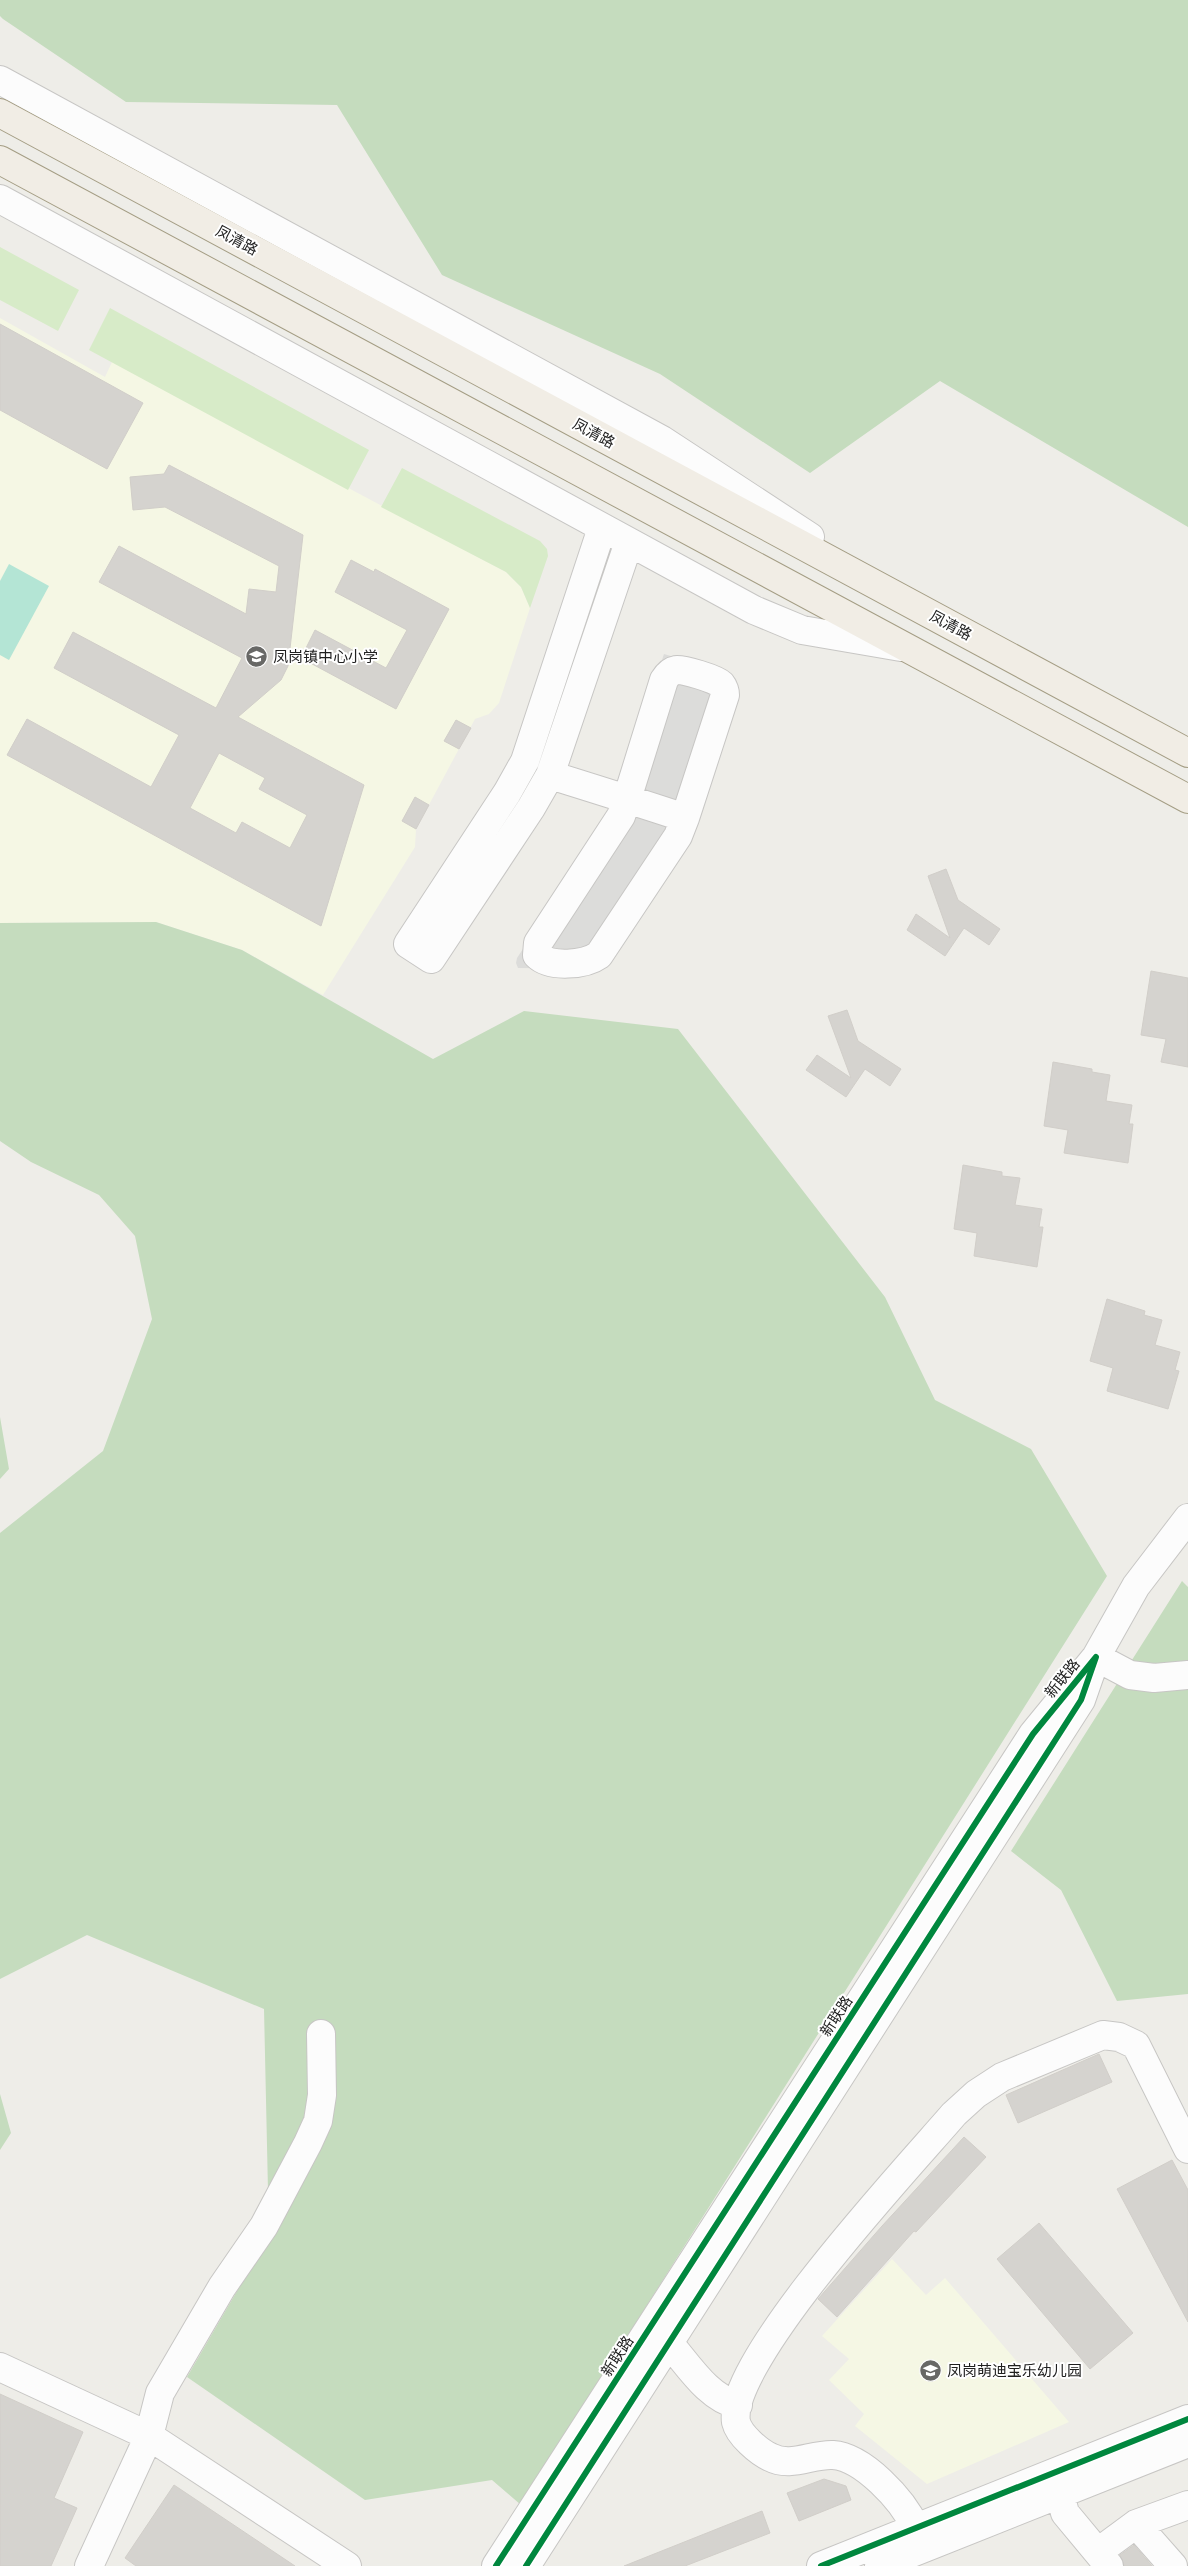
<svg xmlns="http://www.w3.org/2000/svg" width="1188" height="2566" viewBox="0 0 1188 2566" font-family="'Public Sans','Noto Sans SC',sans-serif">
  <rect width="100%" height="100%" fill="#eeede8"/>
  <path fill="#f5f7e4" d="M0,318L105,377L112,362L506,572L521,587L530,608L499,703L489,714L475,719L416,829L415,847L323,995L242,950L156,922L0,923Z
    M892,2259L926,2295L945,2278L1069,2422L927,2484L855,2426L864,2414L829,2380L849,2359L822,2336Z"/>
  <path fill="#dcdcda" d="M664,654L731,674L736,679L737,687L598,969L518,968L516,963L517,958L609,818Z"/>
  <path fill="#d7ebc8" d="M0,247L79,290L58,331L0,300Z
    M110,308L369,450L348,490L89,350Z
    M402,468L540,541L547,549L548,556L530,608L521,587L506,572L381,507Z"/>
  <path fill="#c5dcbe" d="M0,0H1188V527L940,381L810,473L660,374L442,275L337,105L126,102L3,19L0,16Z
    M156,922L242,950L433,1059L524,1011L678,1029L885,1297L935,1400L1031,1449L1107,1576L521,2505L492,2480L365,2500L187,2377L269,2236L264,2009L87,1935L0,1979V1533L103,1451L152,1319L135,1236L99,1195L31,1162L0,1141V923Z
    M0,1417L9,1469L0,1479Z
    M1182,1581L1188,1587V1994L1117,2001L1061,1890L1011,1851Z
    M0,2094L11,2133L0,2150Z"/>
  <path fill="#b4e5d5" d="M9,564L49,586L9,660L0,655V581Z"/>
  <path fill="#d5d3cf" stroke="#d1cec9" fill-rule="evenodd" d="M0,324L143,403L107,469L0,410Z
    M169,465L303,535L288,666L281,680L238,717L364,785L321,926L7,755L27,719L151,787L179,735L54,668L73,632L216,708L242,658L99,582L119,546L246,614L249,589L276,592L279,566L165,507L133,510L130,477L164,474ZM219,753L265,778L259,789L307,815L290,848L242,822L236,833L190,808Z
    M351,560L374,572L375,569L449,609L396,709L301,658L315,630L386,668L407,630L335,592Z
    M456,720L471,728L459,749L444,741Z
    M415,797L429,805L416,829L402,821Z
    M946,869L958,900L1000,929L989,945L964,928L945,956L907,930L916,914L950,938L928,876Z
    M1151,971L1188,978V1067L1161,1062L1166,1039L1141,1035Z
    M847,1010L858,1041L901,1069L890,1086L865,1069L846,1097L806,1070L817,1055L851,1078L828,1016Z
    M1053,1062L1092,1069V1072L1110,1075L1106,1101L1132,1105L1129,1124H1133L1128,1163L1064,1153L1068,1130L1044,1126Z
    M963,1165L1002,1172V1176L1020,1178L1015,1205L1042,1209L1039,1227H1043L1037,1267L974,1256L977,1233L954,1229Z
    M1107,1299L1145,1311L1144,1315L1162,1320L1155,1345L1180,1352L1175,1370L1179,1371L1168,1409L1107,1391L1113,1368L1090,1361Z
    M1099,2054L1112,2082L1018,2123L1006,2095Z
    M964,2137L986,2157L916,2232L914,2231L837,2317L818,2299L882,2226Z
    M1172,2160L1188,2190V2322L1117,2189Z
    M1039,2223L1133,2333L1090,2369L997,2259Z
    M0,2394L83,2432L54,2498L77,2508L51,2566H0Z
    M824,2479L846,2486L851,2500L799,2521L787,2493Z
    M174,2485L295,2566H136L125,2558Z
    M762,2511L770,2533L685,2566H624Z
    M1134,2545L1152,2566H1124L1120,2555Z"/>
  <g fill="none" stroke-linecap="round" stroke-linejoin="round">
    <defs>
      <path id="minor" d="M0,80L662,440L810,537
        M0,199L754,610L802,630L901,647
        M602,528L525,761L507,793L408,944L431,959L531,808L550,775L629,542
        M550,775C595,789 640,803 685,818L725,695C725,691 724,688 721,684C716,679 683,669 676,670C670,671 667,675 664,680L627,799L621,816L538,943L537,955C550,968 585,965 599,955L678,836L685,818
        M1188,1518L1136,1586L1096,1657L1130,1675L1154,1678L1188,1675
        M669,2343C689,2366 708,2398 738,2405
        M0,2367L149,2436L347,2566
        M1060,2494L1065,2513L1109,2566
        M1136,2524L1173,2566
        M915,2527C903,2500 863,2457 833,2455C811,2454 791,2468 770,2457C759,2452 739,2435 736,2422C726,2362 911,2164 954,2114L976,2094L1002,2077L1103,2035L1119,2037L1136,2045L1188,2149
        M1098,2552L1136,2524L1188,2505
        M89,2566L149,2436L160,2393L222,2287L264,2226L308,2143L318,2121L322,2095L321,2034
        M496,2566L1033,1734L1096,1657L1081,1700L526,2566
        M821,2566L1188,2419
        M879,2566L1188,2443"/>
      <path id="major" d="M0,113L1188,753
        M0,160L1188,799"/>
    </defs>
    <use href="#minor" stroke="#c7c6c4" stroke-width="30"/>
    <use href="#major" stroke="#a49d84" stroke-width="30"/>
    <use href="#minor" stroke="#fcfcfc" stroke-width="28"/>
    <use href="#major" stroke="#f1ede5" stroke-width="28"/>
    <defs>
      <path id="cycleway" d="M496,2566L1033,1734L1096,1657L1081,1700L526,2566
        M821,2566L1188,2419"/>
    </defs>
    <use href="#cycleway" stroke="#fff" stroke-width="9"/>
    <use href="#cycleway" stroke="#00873e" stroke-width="6"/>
  </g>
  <defs>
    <symbol id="school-disc" viewBox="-11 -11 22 22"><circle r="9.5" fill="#686866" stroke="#fff"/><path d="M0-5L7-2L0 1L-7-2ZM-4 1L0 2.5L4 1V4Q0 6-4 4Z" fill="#fff"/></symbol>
  </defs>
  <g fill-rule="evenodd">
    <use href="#school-disc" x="244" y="644" width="25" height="25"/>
    <use href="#school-disc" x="918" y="2358" width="25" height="25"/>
  </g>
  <g text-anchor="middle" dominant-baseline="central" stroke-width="4" stroke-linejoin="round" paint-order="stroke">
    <g font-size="15" fill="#202020" stroke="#fff">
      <text transform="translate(237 240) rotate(28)">凤清路</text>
      <text transform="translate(594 433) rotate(28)">凤清路</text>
      <text transform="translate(951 625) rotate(28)">凤清路</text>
      <text transform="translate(1062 1678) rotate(-51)">新联路</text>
      <text transform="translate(836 2016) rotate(-57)">新联路</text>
      <text transform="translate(617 2356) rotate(-57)">新联路</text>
    </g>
    <g font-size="15" fill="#202020" stroke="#fff" text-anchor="start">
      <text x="273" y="656">凤岗镇中心小学</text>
      <text x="947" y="2370">凤岗萌迪宝乐幼儿园</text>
    </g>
  </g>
</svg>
